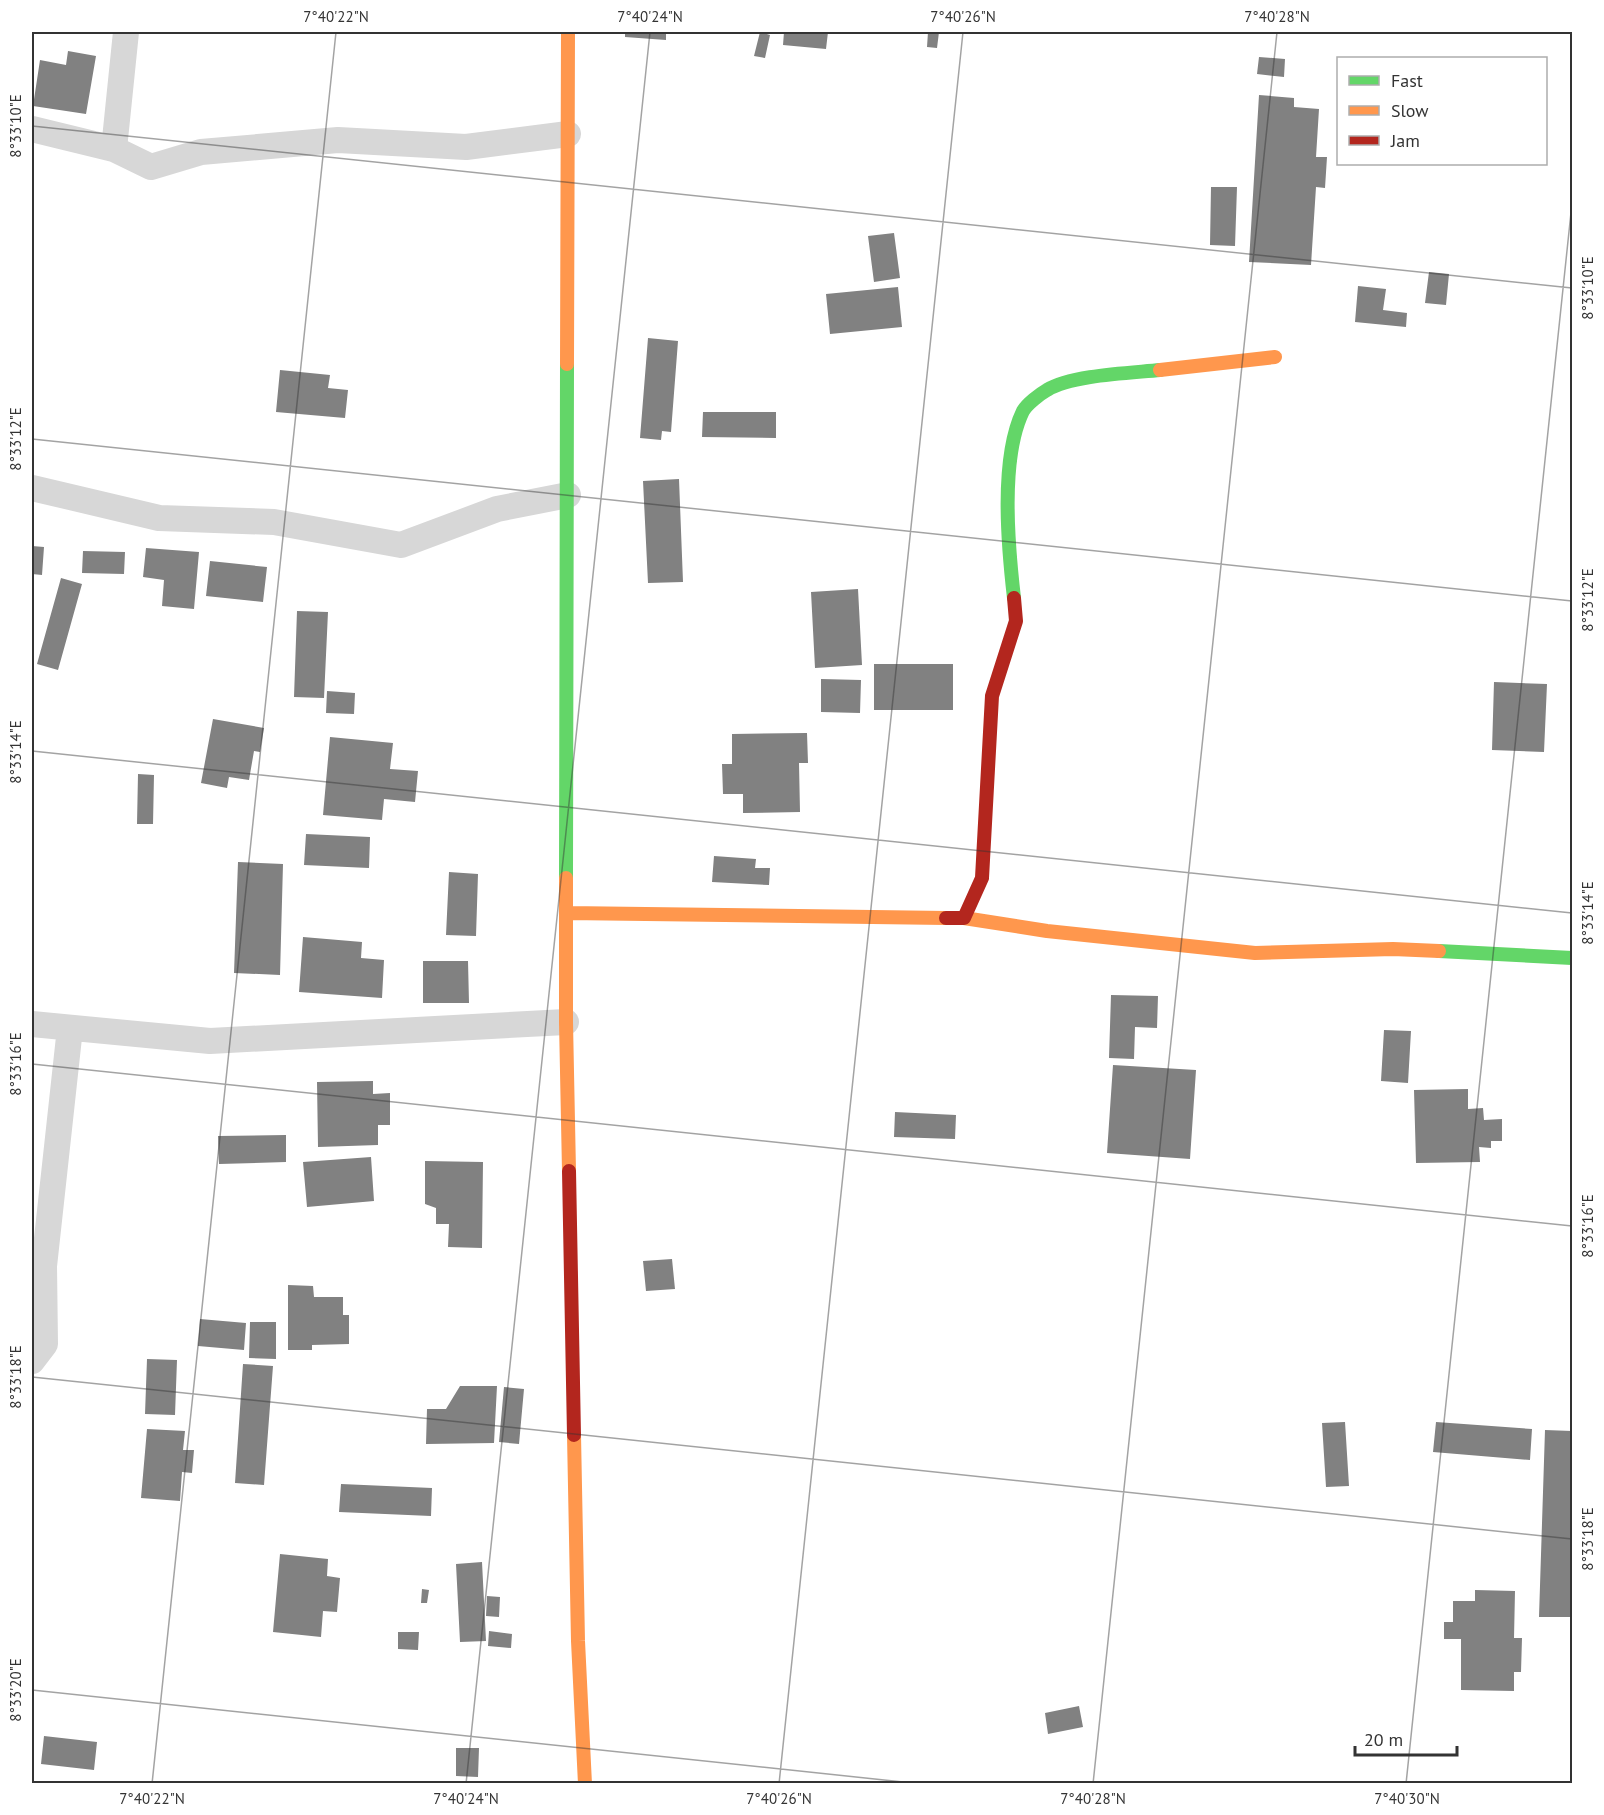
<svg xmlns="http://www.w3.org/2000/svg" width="1604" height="1815" viewBox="0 0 1604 1815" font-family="'PT Sans',sans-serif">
  <rect width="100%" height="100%" fill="#fff"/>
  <path fill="#818181" d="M625,32H666V40L625,37Z
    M760,32L770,35L765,58L754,56Z
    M784,32H828L826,49L783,45Z
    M928,32H939L937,48L927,47Z
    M68,51L96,56L86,114L33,106L40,60L66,65Z
    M1259,57L1285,59L1284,77L1257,74Z
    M1259,95L1294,98V107L1319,109L1316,157H1327L1325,188L1316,187L1311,265L1249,262Z
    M1211,187H1237L1235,246L1210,245Z
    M894,233L900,278L874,282L868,236Z
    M1429,272L1449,274L1446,305L1425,303Z
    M1358,286L1386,289L1383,310L1407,313L1406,327L1355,322Z
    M898,287L902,327L830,334L826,294Z
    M648,338L678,341L671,432L662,431L661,440L640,438Z
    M280,370L330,375L328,388L348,390L345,418L276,412Z
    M703,412H776V438L702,437Z
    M679,479L683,582L648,583L643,481Z
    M32,546L44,547L42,575L32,574Z
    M146,548L199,552L194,609L162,606L164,580L143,577Z
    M83,551L125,552L124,574L82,573Z
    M210,561L267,567L263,602L206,596Z
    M61,578L82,584L58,670L37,664Z
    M858,589L862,665L815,668L811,592Z
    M297,611L328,612L324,698L294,697Z
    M874,664H953V710H874Z
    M821,679L861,680L860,713L821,712Z
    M1494,682L1547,684L1544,752L1492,750Z
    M327,691L355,693L354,714L326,713Z
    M213,719L264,728L260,752L254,751L249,780L229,777L227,788L201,783Z
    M807,733L808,763H799L800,812L743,813V794H723L722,764H732V734Z
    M330,737L393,743L390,769L418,771L415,802L384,799L382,820L323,815Z
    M138,774L154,775L153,824H137Z
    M306,834L370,837L369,868L304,865Z
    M714,856L756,859L755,868H770L769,885L712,882Z
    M238,862L283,864L280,975L234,973Z
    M449,872L478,874L476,936L446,935Z
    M303,937L362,942L361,958L384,960L382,998L299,992Z
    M423,961H468L469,1003H423Z
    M1111,995L1158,996L1157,1028L1135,1027L1134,1059L1109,1058Z
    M1384,1030L1411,1031L1408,1083L1381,1081Z
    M1113,1065L1196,1070L1190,1159L1107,1153Z
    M373,1081V1094L390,1093V1125H378V1145L318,1147L317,1082Z
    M1468,1089V1109L1483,1108L1484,1120L1502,1119V1141H1491V1148L1479,1147L1480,1162L1416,1163L1414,1090Z
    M895,1112L956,1115L955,1139L894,1137Z
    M286,1135V1162L219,1164L218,1136Z
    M371,1157L374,1201L307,1207L303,1162Z
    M425,1161L483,1162L482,1248L448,1247L449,1224H436V1208L425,1204Z
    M672,1259L675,1289L646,1291L643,1261Z
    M288,1285L313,1286L314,1297H343V1315H349V1344L312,1345V1350H288Z
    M200,1319L246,1323L244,1350L198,1346Z
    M250,1322H276V1359L249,1358Z
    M147,1359L177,1360L175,1415L145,1414Z
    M243,1364L273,1366L264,1485L235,1483Z
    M460,1386H497L494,1443L426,1444L427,1409H446Z
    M504,1387L524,1389L519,1444L499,1442Z
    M1345,1422L1349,1486L1326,1487L1322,1423Z
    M1436,1422L1532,1429L1530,1460L1433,1452Z
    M147,1429L185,1431L183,1450H194L192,1473L182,1472L180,1501L141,1498Z
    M1545,1430L1572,1431V1617H1539Z
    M341,1484L432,1488L431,1516L339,1512Z
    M280,1554L328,1559L327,1576L340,1578L337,1612L323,1611L321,1637L273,1632Z
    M482,1562L486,1641L460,1642L456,1564Z
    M422,1589L429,1590L427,1603H421Z
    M1475,1590L1515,1591L1514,1638H1522L1521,1672H1514V1691L1461,1690V1639H1444V1622H1453V1601H1475Z
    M487,1596L500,1597L499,1617L486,1616Z
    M489,1631L512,1634L511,1648L488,1646Z
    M398,1632H419L418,1650L398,1649Z
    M1079,1706L1083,1727L1048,1734L1045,1713Z
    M44,1736L97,1742L94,1770L41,1764Z
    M456,1748H479L478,1777L456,1776Z"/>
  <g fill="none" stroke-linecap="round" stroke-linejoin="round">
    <path stroke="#d7d7d7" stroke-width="26" d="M126,32L114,149L151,167L201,152L338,140L466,147L568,134
      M32,129L114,149
      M32,488L159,518L274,522L401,545L497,509L568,495
      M32,1024L210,1041L566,1022
      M32,1361L45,1344L44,1266L70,1028"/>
    <path stroke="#63d668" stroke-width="14" d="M1014,598C1008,546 1000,458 1023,411C1027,404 1040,394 1047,390C1071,375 1131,373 1160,370
      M566,878L567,364
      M1439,951L1572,958"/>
    <path stroke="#ff974d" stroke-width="14" d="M567,364L568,32
      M1160,370L1275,357
      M566,878V1022L569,1171
      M567,913L946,918
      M964,918L1047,931L1255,953L1393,949L1439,951
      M574,1435L578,1641L585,1784"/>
    <path stroke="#b3261e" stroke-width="14" d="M946,918H964L982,878L992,696L1016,621L1014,598
      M569,1171L574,1435"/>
  </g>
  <path fill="none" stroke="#333" stroke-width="1.5" stroke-opacity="0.45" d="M32,126L1572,288M32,439L1572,601M32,751L1572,913M32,1064L1572,1226M32,1377L1572,1539M32,1690L922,1784M152,1784L336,32M466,1784L650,32M779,1784L963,32M1093,1784L1277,32M1406,1784L1572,203"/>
  <rect width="1604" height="1815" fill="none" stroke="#ffffff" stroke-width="66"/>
  <rect x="1337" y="57" width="210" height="108" fill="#ffffff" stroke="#adadad" stroke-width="1.5"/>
  <rect x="1349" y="76" width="30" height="9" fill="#63d668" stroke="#adadad" stroke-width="1.5"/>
  <text x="1391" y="87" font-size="18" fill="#333333">Fast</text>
  <rect x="1349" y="106" width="30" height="9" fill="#ff974d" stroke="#adadad" stroke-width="1.5"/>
  <text x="1391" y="117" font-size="18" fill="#333333">Slow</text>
  <rect x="1349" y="136" width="30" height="9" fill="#b3261e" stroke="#adadad" stroke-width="1.5"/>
  <text x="1391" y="147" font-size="18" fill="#333333">Jam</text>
  <path d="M1355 1746v9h102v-9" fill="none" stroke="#333333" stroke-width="3"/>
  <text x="1364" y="1746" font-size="18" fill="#333333" stroke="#ffffff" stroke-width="4.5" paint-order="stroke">20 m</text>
  <rect x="33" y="33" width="1538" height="1749" fill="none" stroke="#333" stroke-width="2"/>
  <g font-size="15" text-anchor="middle" fill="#333">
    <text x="336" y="22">7°40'22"N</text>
    <text x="650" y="22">7°40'24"N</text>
    <text x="963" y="22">7°40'26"N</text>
    <text x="1277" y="22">7°40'28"N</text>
    <text transform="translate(16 126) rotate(-90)" y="5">8°33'10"E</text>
    <text transform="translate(1588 288) rotate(-90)" y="5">8°33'10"E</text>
    <text transform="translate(16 439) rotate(-90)" y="5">8°33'12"E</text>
    <text transform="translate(1588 600) rotate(-90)" y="5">8°33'12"E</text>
    <text transform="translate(16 752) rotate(-90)" y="5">8°33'14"E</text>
    <text transform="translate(1588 913) rotate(-90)" y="5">8°33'14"E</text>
    <text transform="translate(16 1064) rotate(-90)" y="5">8°33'16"E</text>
    <text transform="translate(1588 1226) rotate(-90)" y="5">8°33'16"E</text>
    <text transform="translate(16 1377) rotate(-90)" y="5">8°33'18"E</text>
    <text transform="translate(1588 1539) rotate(-90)" y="5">8°33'18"E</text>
    <text transform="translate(16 1690) rotate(-90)" y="5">8°33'20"E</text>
    <text x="152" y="1804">7°40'22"N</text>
    <text x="466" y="1804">7°40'24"N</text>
    <text x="779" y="1804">7°40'26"N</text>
    <text x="1093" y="1804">7°40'28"N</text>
    <text x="1407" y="1804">7°40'30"N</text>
  </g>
</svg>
